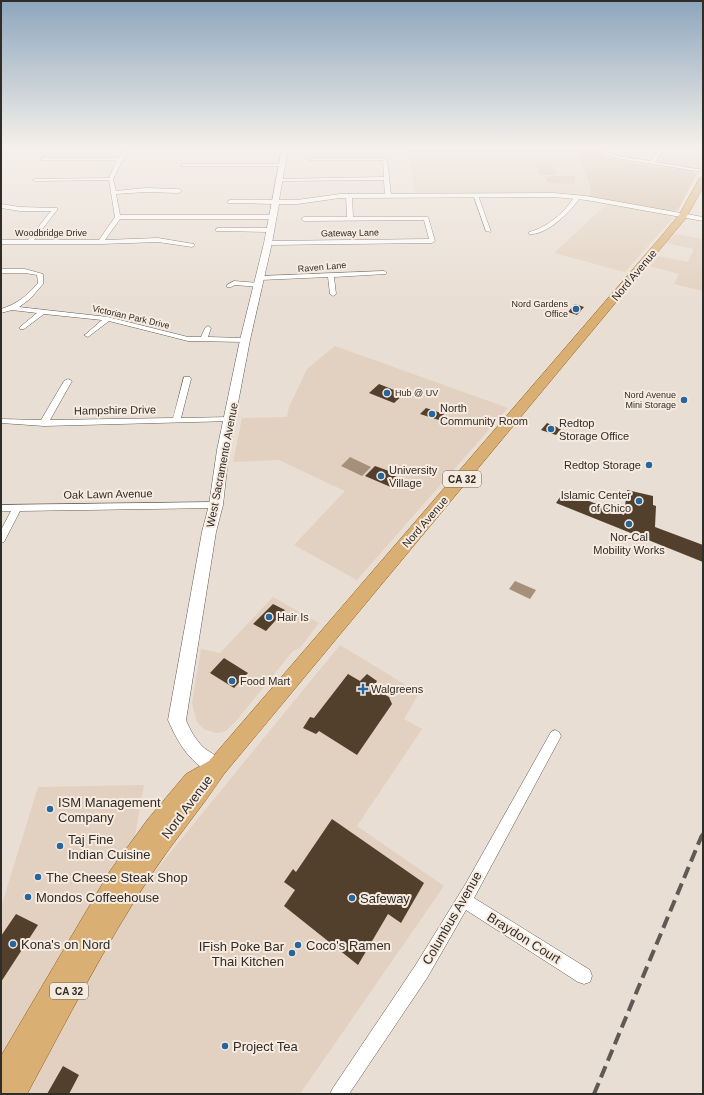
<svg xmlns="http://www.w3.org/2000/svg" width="704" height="1095" viewBox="0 0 704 1095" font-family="Helvetica,sans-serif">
  <rect width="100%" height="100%" fill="#e9ded3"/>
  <path fill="#e2d1c0" d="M408,151H577L591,189L589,197L549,194L415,193Z
    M666,153L703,158V168L702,170L659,163Z
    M607,204L665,214L673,218L625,272L554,253Z
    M676,234L703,239V291L674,284L679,274L649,266L658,256L688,262L694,249L666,243Z
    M335,346L508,408L357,580L294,545L345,491L279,460L233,462L242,418L287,417L289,407L307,369Z
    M273,597L319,623L300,648L293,651L237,720L226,731L217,733L205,730L197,722L192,703L201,649L220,653Z
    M340,645L419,693L404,719L422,729L357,826L444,886L300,1094H24L124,913L151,876Z
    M144,785L134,841L1,1064V907L38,787Z"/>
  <path fill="#d3bda6" d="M589,149C616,164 660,166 691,171L699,174H697L678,210L668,211L589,197L591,189L577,151Z
    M535,165H553L558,175H540Z
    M554,176H574L575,181L571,184L546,182V178Z"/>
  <path fill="#a6907a" d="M350,457L371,467L362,476L341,466Z
    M515,581L536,590L530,599L509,589Z"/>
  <path fill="#53402c" d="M575,304L584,307L577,315L568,312Z
    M379,384L404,394L394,403L369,393Z
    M426,408L444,414L439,420L420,414Z
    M547,423L561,429L556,435L541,430Z
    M375,466L389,471L388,473L401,479L393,488L365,476Z
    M627,490L653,496V505L656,506L655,527L703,545V562L556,503L564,491L624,515Z
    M273,604L285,610L266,631L253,624Z
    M224,658L248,673L234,688L210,673Z
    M348,674L360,681L367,674L377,681L373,688L389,697L392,704L357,755L319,731L316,734L303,728L310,717L314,718Z
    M332,819L424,883L401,923L388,914L358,965L284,906L295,890L284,882L293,869L296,872Z
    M16,914L38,925L1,982V936Z
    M63,1066L79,1075L69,1094H47Z"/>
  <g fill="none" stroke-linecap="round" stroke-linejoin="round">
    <defs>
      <path id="street" d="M124,149H128L113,179L116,191L145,188L179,189L182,191L179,193L145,192L116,194L120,215H273L276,217L273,219H120L105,240L158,238L194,244V246L192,247L158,242L101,244H1V240H28L51,211H20L1,208V204L20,207L57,208V210L34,240H99L115,217L109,180L35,181L33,180L35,179L109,178L117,160H42L40,159L42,158H119Z
        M593,149H599L617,156L651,161L660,149H664L655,162L703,170V172L616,158Z
        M311,158H387L391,196L388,198L385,196L384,180L278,181L280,179L384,177L383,160H309Z
        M183,164H281L283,165L281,166H181Z
        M349,194L352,196L353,217H428L435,241L432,243L268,245L265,243L268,241L429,239L424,220L304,221L301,219L304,217H347L346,196Z
        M473,194L478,195L491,232L486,231Z
        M575,196L580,197C572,211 546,236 529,234V232C547,228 566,211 575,196Z
        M230,200H275L278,202L275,204L228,203V201Z
        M218,228H270L273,230L270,232L216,231V229Z
        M1,269H25L43,274V284L30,299L19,307L108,317L188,337H201L205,328L208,326L211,328L208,337L245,338L249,340L245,342L188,341L109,321L88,337L84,335L86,334L102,320L44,314L24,329H20V327L37,313L12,310L1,313V309C17,304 27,296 38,283L37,275L25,273H1Z
        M384,271L386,272V274L334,277L336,294L333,296L330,294L328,277L261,280L258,278L261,276Z
        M234,281L259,283L262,285L259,287L235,285L231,287H227V285Z
        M184,377H190L191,379L181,418L230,417L234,419L233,421L44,426L1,423V419L41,420L64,381L68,379L72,381L50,420L173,418Z
        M216,502L221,505L216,508L20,511L4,542L1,543V530L11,511H1V505Z
        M555,730L559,732L561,736L559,740L474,898L590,970L592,976L590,982L584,984L578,982L466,910L427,978L349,1094H330L333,1088L415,966L465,885L551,732Z"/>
      <path id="secondary" d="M282,149H288L279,200H297L340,194L554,193L586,196L703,217V221L586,200L554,197L340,198L297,204H279L272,243L250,340L229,450L223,505L216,532L186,720C190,730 195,739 203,747C211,754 222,757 226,767L223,773L217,776C191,765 179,745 168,720L202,532L209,505L217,450L240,340L264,243Z"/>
      <path id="primary" d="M700,178H703V187L686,218L224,774C201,809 174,840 151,875C105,945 67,1020 27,1094H1V1056L110,871L148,819L186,774L209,761L659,239L679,215Z"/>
    </defs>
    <use href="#street" stroke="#645b51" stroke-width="1"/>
    <use href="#secondary" stroke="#645b51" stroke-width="1"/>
    <use href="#primary" stroke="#8e5e1b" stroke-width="1"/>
    <use href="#street" fill="#fff" fill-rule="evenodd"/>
    <use href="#secondary" fill="#fff" fill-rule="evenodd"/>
    <use href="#primary" fill="#d9af73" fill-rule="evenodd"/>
    <path stroke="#605a54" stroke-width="3" stroke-dasharray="10 5" stroke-linecap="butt" d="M702,836L703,833"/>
    <path stroke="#605a54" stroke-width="4" stroke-dasharray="12 6" stroke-linecap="butt" d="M594,1094L702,835"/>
  </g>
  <linearGradient id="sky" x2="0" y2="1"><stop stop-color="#8da6bc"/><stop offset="0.49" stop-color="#f5f0eb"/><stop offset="1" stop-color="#f5f0eb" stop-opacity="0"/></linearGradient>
  <rect width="704" height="302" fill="url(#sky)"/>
  <g fill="#26669c" stroke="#f7ebe0" stroke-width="1.5">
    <circle cx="576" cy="309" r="4"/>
    <circle cx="387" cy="393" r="4"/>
    <circle cx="684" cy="400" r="4"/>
    <circle cx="432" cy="414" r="4"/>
    <circle cx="551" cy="429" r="4"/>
    <circle cx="649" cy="465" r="4"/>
    <circle cx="381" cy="476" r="4"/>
    <circle cx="639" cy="501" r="4"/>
    <circle cx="629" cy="524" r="4"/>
    <circle cx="269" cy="617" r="4"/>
    <circle cx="232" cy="681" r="4"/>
    <path d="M361 683h4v4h4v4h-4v4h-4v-4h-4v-4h4z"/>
    <circle cx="50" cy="809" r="4"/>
    <circle cx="60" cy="846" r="4"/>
    <circle cx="38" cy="877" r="4"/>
    <circle cx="28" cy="897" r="4"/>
    <circle cx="352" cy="898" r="4"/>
    <circle cx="13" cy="944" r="4"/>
    <circle cx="298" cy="945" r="4"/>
    <circle cx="292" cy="953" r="4"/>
    <circle cx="225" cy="1046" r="4"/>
  </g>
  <g text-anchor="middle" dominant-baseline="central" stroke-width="4" stroke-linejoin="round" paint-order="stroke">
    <g font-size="9" fill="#302c27" stroke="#f7ebe0">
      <text x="51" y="233">Woodbridge Drive</text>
      <text transform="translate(350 233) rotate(-1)">Gateway Lane</text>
      <text transform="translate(322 267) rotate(-5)">Raven Lane</text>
      <text transform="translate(131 317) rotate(13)">Victorian Park Drive</text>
    </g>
    <g font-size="9" fill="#302c27" stroke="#f7ebe0" text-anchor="end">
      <text x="568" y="304">Nord Gardens<tspan x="568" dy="10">Office</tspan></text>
      <text x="395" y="393" text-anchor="start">Hub @ UV</text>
      <text x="676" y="395">Nord Avenue<tspan x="676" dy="10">Mini Storage</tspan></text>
    </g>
    <g fill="#f7ebe0" stroke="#6c655e" stroke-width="1">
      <rect x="443" y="471" width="38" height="16" rx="3"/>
      <rect x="50" y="983" width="38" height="16" rx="3"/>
    </g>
    <g font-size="10" font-weight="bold" fill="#302c27">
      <text x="462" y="479">CA 32</text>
      <text x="69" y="991">CA 32</text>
    </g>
    <g font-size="11" fill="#302c27" stroke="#f7ebe0">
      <text transform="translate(634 275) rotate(-50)">Nord Avenue</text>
      <text transform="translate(115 410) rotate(-1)">Hampshire Drive</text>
      <text transform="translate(222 465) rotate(-79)">West Sacramento Avenue</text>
      <text transform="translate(108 494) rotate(-1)">Oak Lawn Avenue</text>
      <text transform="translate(425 522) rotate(-49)">Nord Avenue</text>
    </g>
    <g font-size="11" fill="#302c27" stroke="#f7ebe0" text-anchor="start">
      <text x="440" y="408">North<tspan x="440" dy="13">Community Room</tspan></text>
      <text x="559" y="423">Redtop<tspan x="559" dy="13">Storage Office</tspan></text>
      <text x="641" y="465" text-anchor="end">Redtop Storage</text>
      <text x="389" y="470">University<tspan x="389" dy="13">Village</tspan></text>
      <text x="631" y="495" text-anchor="end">Islamic Center<tspan x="631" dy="13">of Chico</tspan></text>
      <text x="629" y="537" text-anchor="middle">Nor-Cal<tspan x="629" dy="13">Mobility Works</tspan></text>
      <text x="277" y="617">Hair Is</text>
      <text x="240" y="681">Food Mart</text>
      <text x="371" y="689">Walgreens</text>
    </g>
    <g font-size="13" fill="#302c27" stroke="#f7ebe0" text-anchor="start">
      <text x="58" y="802">ISM Management<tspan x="58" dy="15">Company</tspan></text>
      <text x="68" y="839">Taj Fine<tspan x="68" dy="15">Indian Cuisine</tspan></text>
      <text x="46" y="877">The Cheese Steak Shop</text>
      <text x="36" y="897">Mondos Coffeehouse</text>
      <text x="360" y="898">Safeway</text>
      <text x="21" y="944">Kona's on Nord</text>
      <text x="306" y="945">Coco's Ramen</text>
      <text x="284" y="946" text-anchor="end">IFish Poke Bar<tspan x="284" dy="15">Thai Kitchen</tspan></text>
      <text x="233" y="1046">Project Tea</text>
    </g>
    <g font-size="13" fill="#302c27" stroke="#f7ebe0">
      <text transform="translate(187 807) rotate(-53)">Nord Avenue</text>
      <text transform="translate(452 918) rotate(-60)">Columbus Avenue</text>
      <text transform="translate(524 938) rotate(32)">Braydon Court</text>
    </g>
  </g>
  <rect width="704" height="1095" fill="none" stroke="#302c27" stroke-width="4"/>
</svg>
